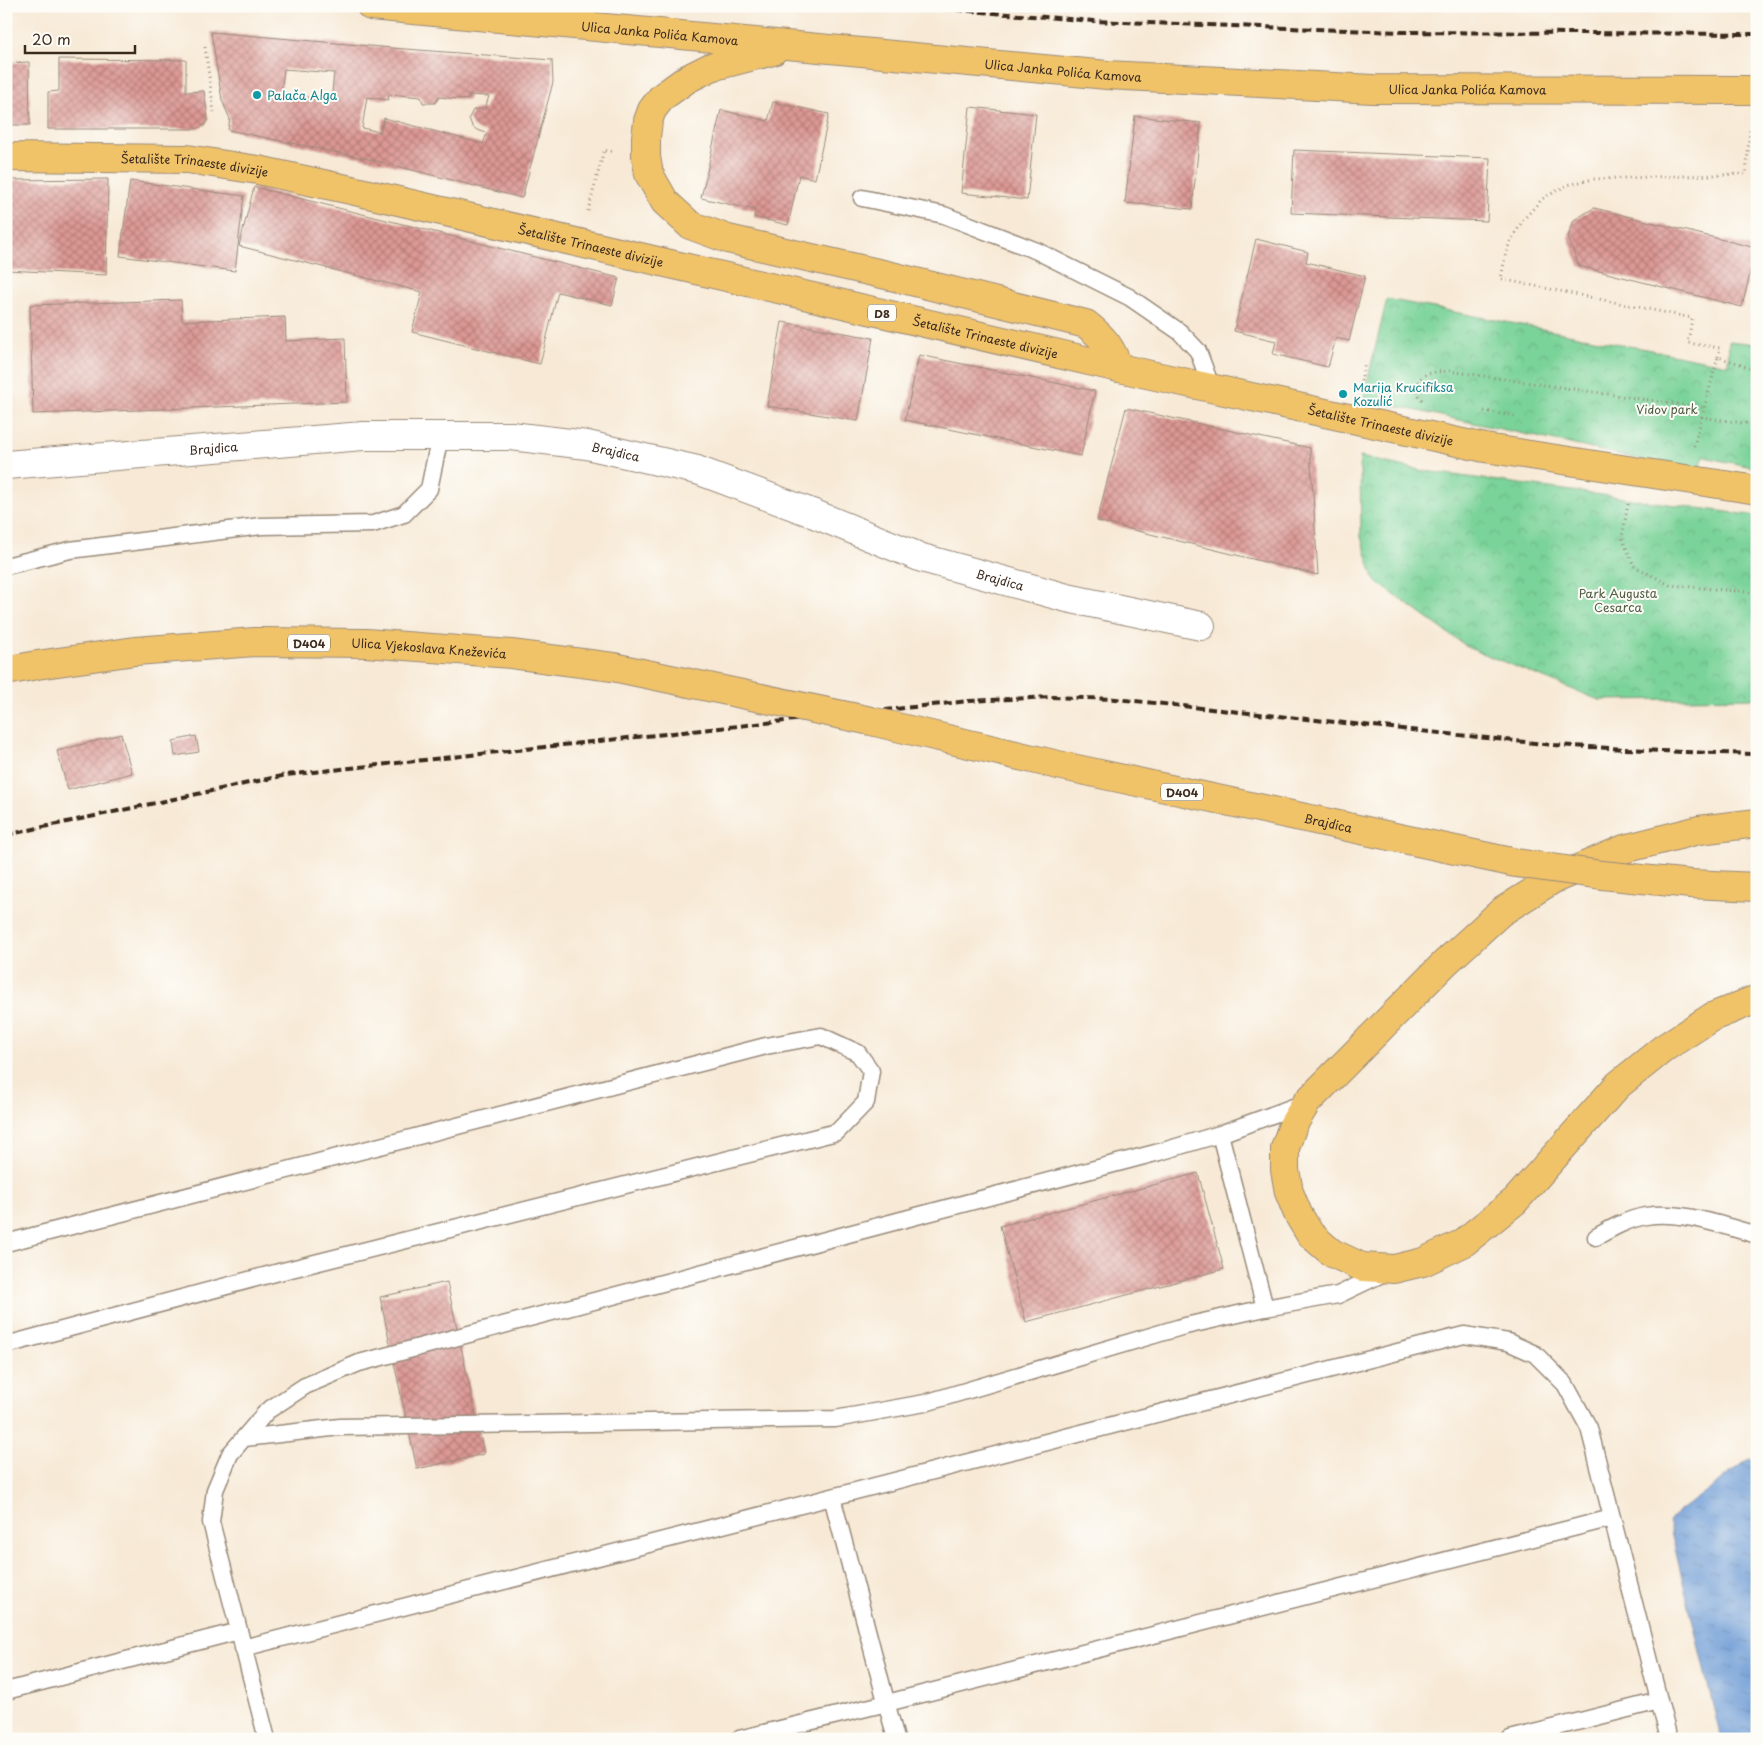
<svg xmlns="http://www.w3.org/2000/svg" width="1763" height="1745" viewBox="0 0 1763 1745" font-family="'Playpen Sans',sans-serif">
  <defs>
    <pattern id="park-crowns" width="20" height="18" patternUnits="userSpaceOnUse" patternTransform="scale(1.25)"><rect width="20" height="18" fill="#7ad399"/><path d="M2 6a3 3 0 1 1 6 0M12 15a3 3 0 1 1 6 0" fill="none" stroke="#6ab583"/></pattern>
    <pattern id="water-ripples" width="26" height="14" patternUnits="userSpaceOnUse" patternTransform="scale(1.25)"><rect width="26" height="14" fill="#6e9cd6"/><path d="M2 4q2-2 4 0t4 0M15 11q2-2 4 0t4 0" fill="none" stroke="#5c7fad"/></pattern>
    <pattern id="building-cross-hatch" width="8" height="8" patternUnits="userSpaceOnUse" patternTransform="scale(1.25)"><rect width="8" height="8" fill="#dc9894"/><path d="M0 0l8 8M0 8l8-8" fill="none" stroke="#b47c78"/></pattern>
  </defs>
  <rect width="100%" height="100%" fill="#fdfcf7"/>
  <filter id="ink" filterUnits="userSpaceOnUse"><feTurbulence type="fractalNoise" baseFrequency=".02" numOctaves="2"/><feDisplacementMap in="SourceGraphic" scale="10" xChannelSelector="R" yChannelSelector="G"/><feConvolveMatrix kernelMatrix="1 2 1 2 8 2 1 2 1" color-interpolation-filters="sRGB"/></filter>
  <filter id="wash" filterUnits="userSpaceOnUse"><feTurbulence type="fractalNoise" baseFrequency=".0096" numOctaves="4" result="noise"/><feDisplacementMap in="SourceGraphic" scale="20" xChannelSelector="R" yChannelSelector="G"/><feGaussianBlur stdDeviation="1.12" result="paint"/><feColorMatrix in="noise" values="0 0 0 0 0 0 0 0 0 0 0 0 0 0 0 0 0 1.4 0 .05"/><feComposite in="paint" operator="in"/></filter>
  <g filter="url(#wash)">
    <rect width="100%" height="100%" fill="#f7e9d5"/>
    <path fill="url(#park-crowns)" stroke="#5a7e5c" d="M1387,299L1728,365L1729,341L1757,344V468L1704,457L1700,466L1694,471L1363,399Z
      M1360,457L1424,471L1757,516V698L1599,700L1469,648L1375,581L1361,537Z"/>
    <path fill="url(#water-ripples)" stroke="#54637a" d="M1757,1458V1739H1721L1668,1520L1749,1459Z"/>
    <g id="blocks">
      <path fill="url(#building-cross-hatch)" fill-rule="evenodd" d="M211,32L392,48L552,60L553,82L522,198L373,160L228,130L230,119L222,100ZM284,69L334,73L331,102L281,93ZM389,94L421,97L423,103H435L439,97L468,100L469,95L489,96L485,109H478L473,110L469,118L472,126L477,130L487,133L483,144L384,118L380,132L362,128L367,97L388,100Z
        M59,59L186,60V92L204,91L208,119L205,125L196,129H48V92L59,91Z
        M29,62L30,125H6V63Z
        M773,102L829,114L815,179L799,175L788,225L754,217L755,210L701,198L721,110L768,121Z
        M970,107L1036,114L1027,200L961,193Z
        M1135,116L1201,123L1192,209L1125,203Z
        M1294,150L1490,158L1487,221L1291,213Z
        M108,179L106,275L6,270V180Z
        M130,181L244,196L235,271L120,256Z
        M254,187L619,278L612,305L558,292L540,364L412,332L422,292L239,246Z
        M1594,208L1756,248L1742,307L1579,266L1568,237L1574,220Z
        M1256,239L1308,252L1306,262L1365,276L1349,341L1336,338L1328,367L1273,354L1276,341L1234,331Z
        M181,300L182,321L285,317L286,341L345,338L347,402L33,414L30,305Z
        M782,322L873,338L858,421L767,406Z
        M919,355L1095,391L1081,456L905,420Z
        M1126,408L1310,448L1318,575L1097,521Z
        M121,734L132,773L68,790L57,751Z
        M196,736L199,752L175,756L173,741Z
        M1198,1173L1224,1269L1026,1322L1000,1226Z
        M447,1282L484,1454L417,1469L380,1297Z"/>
    </g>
  </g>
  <g filter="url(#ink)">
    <use href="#blocks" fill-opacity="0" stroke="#998a7a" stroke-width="1"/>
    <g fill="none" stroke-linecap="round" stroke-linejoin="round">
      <defs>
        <path id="service" d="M862,198L944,215L1037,251L1129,297L1180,332L1198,351L1212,389
          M6,566L70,550L261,526L373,524L404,514L429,489L440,436
          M1220,1134L1265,1308
          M1596,1237C1612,1228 1628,1219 1646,1216C1680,1210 1724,1226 1757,1235
          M6,1243L766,1046L821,1036L858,1053L871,1071L866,1102L837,1132L279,1272L6,1345
          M245,1438L340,1427L835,1419L925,1403L1181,1327L1265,1308L1338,1295L1386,1272
          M832,1497L896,1739
          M243,1648L1464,1335L1508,1342L1535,1354L1565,1384L1589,1428L1669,1739
          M6,1691L239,1631
          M267,1739L211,1522L215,1490L230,1454L267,1411L305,1386L359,1363L1163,1151L1220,1134L1307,1102
          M739,1739L887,1703L1612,1518
          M1510,1739L1659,1701"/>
        <g id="minor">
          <path id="s1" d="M6,465L363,436H511L587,445L697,470L812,513L922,558L1067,598L1201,626"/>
        </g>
        <g id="primary">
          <path id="s2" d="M371,6L1107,75L1373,89L1757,90"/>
          <path d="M773,51L711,67L687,79L662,97L652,110L648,121L646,137V157L649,174L665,202L690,225L728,239L891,276L1086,324C1105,339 1110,346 1119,368"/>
          <path id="s3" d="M6,157L187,159L258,170L351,190L1119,368L1485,448L1757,490"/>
          <path id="s4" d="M6,671L37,665L135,651L255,642L366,643L511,654L613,667"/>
        </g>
        <path id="trunk" d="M1757,823L1699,830L1624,849L1552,880L1501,912L1445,963L1307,1102L1293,1125L1285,1148V1170L1289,1192L1298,1214L1310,1234L1332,1253L1362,1267L1394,1269L1423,1262L1463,1243L1515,1201L1618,1085L1664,1048L1712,1017L1757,999"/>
      </defs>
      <use href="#service" stroke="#998a7a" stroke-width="19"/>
      <use href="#minor" stroke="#998a7a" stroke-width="30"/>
      <use href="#primary" stroke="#998a7a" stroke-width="30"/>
      <use href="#trunk" stroke="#998a7a" stroke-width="30"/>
      <path stroke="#998a7a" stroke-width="3" stroke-dasharray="1 4" stroke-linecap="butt" d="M205,47L214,112
        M588,211L604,150L613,152
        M1718,357L1720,348L1688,343L1692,318L1501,279L1505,257L1510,242L1523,220L1542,199L1567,185L1593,179L1746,174L1750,129
        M1360,386L1365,362
        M1422,400L1416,393C1416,372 1432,372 1449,371L1704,408
        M1484,411L1515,416
        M1701,417L1757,425
        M1694,446L1718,357L1740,364L1757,372
        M1628,504L1622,538L1634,566L1670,585L1757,593"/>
      <use href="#service" stroke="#fff" stroke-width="16"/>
      <use href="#minor" stroke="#fff" stroke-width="28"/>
      <use href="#primary" stroke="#f1c369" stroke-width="28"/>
      <use href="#trunk" stroke="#f1c369" stroke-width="28"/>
      <path stroke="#3b2a1e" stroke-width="4" stroke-dasharray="8 4" stroke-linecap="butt" d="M908,6L1094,21L1400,32L1757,34
        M6,835L286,775L969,701L1051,697L1116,699L1554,745L1681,752L1757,754"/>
      <defs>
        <g id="primary-bridge">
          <path id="s5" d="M613,667L871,721L1058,765L1516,863L1602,875L1691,884L1757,887"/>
        </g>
      </defs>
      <use href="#primary-bridge" stroke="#998a7a" stroke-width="30" stroke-linecap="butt"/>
      <use href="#primary-bridge" stroke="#f1c369" stroke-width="28"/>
    </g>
  </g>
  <g fill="#0f9aa8" stroke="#fdfcf7" stroke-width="2">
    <circle cx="257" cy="95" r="5"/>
    <circle cx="1343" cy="394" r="5"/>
  </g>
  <g text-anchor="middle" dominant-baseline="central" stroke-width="4" stroke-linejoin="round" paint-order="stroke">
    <g fill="#fdfcf7" stroke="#75695f" stroke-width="1">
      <rect x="868" y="304.5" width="28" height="17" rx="4"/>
      <rect x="288" y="634.5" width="42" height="17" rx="4"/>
      <rect x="1161" y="783.5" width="42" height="17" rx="4"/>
    </g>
    <g font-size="11" font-weight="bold" fill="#3b2a1e">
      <text x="882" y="313">D8</text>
      <text x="309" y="643">D404</text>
      <text x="1182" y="792">D404</text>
    </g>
    <g font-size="12" fill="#3b2a1e" stroke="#fdfcf7">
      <text stroke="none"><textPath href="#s2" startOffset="290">Ulica Janka Polića Kamova</textPath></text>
      <text stroke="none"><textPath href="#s2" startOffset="695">Ulica Janka Polića Kamova</textPath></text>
      <text stroke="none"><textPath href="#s2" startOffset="1100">Ulica Janka Polića Kamova</textPath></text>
      <text stroke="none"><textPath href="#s3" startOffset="189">Šetalište Trinaeste divizije</textPath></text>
      <text stroke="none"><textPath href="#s3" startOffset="594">Šetalište Trinaeste divizije</textPath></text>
      <text stroke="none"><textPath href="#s3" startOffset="999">Šetalište Trinaeste divizije</textPath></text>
      <text stroke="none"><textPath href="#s3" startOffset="1404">Šetalište Trinaeste divizije</textPath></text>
      <text stroke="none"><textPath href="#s1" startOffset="208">Brajdica</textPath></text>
      <text stroke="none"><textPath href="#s1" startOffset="612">Brajdica</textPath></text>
      <text stroke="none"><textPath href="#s1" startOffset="1018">Brajdica</textPath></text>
      <text stroke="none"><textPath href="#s4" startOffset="425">Ulica Vjekoslava Kneževića</textPath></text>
      <text stroke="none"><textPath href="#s5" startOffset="732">Brajdica</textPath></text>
    </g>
    <g font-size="12" fill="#0d838f" stroke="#fdfcf7" text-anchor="start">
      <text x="267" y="95">Palača Alga</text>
      <text x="1353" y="387">Marija Krucifiksa<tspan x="1353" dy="14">Kozulić</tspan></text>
    </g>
    <g font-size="12" fill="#4e5d43" stroke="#fdfcf7">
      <text x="1667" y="409">Vidov park</text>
      <text x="1618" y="593">Park Augusta<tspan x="1618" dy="14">Cesarca</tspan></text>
    </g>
  </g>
  <rect width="1763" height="1745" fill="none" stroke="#fdfcf7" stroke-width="25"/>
  <path d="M25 45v8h110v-8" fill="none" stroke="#3b2a1e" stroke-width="2.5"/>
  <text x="32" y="45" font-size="15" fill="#3b2a1e" stroke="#fdfcf7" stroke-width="4" paint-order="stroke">20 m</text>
</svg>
